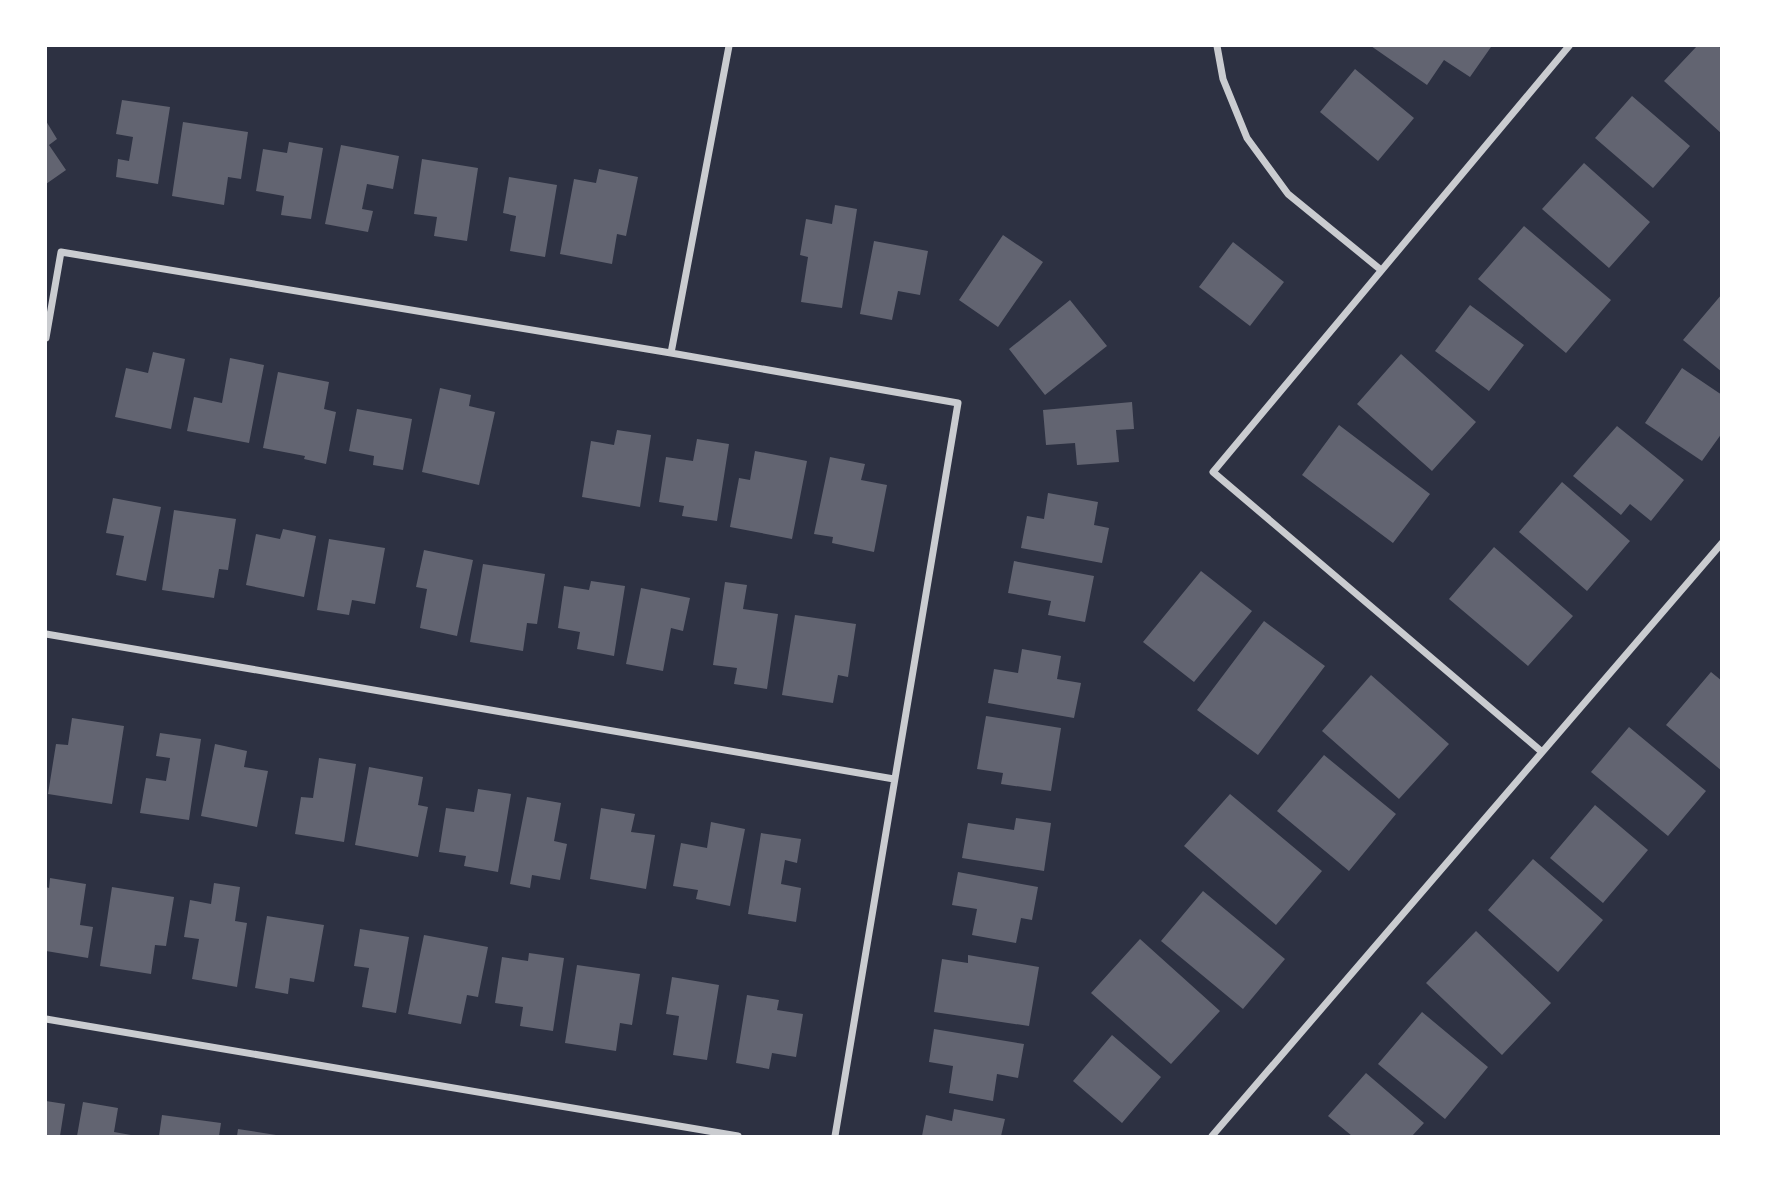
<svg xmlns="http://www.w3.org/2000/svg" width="1767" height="1182" viewBox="0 0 1767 1182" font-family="Roboto,sans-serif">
  <rect width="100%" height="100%" fill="#2d3142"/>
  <path fill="#626471" d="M1371,46H1488L1491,47L1470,77L1444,60L1427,85Z
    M1697,46H1718L1722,49V134L1664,81Z
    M1355,69L1414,118L1378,161L1320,112Z
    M1632,96L1690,146L1653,188L1595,138Z
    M122,100L170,107L158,184L116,177L118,159L129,161L133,137L116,134Z
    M46,121L57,139L49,145L66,170L46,184Z
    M183,122L248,132L241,179L228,177L224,205L172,196Z
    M289,142L323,148L311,219L281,215L284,196L256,191L263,149L287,153Z
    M341,145L399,156L393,189L367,184L362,209L373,211L368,232L325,224Z
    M422,159L478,168L467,241L434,236L437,217L414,214Z
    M1584,163L1650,222L1609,268L1542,209Z
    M599,169L638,177L626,236L617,234L612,264L560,254L574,179L596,183Z
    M509,177L557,185L545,257L510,251L516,216L503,213Z
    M835,205L857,209L842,308L801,302L808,257L800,255L806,219L832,224Z
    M1524,226L1611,300L1566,353L1478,279Z
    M1003,235L1043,262L998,327L959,300Z
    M874,241L928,251L920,295L898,291L892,320L860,314Z
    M1233,242L1284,282L1250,326L1199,287Z
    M1722,294V372L1683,340Z
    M1070,300L1107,346L1045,395L1009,349Z
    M1470,305L1524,345L1489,391L1435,351Z
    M153,352L185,359L171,429L115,417L126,368L148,373Z
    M1401,354L1476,422L1432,471L1357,404Z
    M230,358L264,365L249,443L187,431L194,397L222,403Z
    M1682,368L1722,395V433L1702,461L1645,423Z
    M278,372L329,382L324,409L336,412L326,464L304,459L305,456L263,448Z
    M440,388L471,395L469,406L495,412L479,485L422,472Z
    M1132,402L1134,429L1116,430L1119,462L1077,465L1075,443L1046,445L1043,410Z
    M357,409L412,419L403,470L373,465L374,456L349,451Z
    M1339,425L1430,494L1393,543L1302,475Z
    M1617,426L1684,480L1651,521L1630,504L1621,515L1573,476Z
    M617,430L651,435L640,507L582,497L591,441L614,445Z
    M697,439L729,444L717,521L682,516L684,506L659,502L666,457L693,461Z
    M755,451L807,461L792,539L730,527L739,478L750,480Z
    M830,457L865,464L861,480L887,485L874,552L832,543L833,537L814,534Z
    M1562,482L1630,541L1587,591L1519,532Z
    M1048,493L1098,502L1094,525L1109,528L1102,563L1021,548L1027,516L1044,519Z
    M113,498L161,507L146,581L116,575L124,536L106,533Z
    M174,510L236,519L228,570L219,569L214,598L162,590Z
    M283,529L316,536L304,597L246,585L256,534L280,539Z
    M329,539L385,548L375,604L352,600L349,615L317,610Z
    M1494,547L1573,616L1528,666L1449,599Z
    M424,550L473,560L457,636L420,628L427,589L416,587Z
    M1014,561L1094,576L1085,622L1048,615L1051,601L1008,593Z
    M483,564L545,574L537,624L527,623L523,651L470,642Z
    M1201,571L1252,611L1194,682L1143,642Z
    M591,581L625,586L614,656L577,649L580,632L558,628L564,586L589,590Z
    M725,582L747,585L743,609L778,614L767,689L734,684L737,668L713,665Z
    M641,588L690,598L683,631L671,628L663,671L626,664Z
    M795,615L856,624L848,677L838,675L833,703L782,695Z
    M1264,621L1325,666L1258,755L1197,710Z
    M1022,649L1061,656L1057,679L1081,683L1074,718L988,703L994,669L1018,673Z
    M1711,672L1722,681V771L1666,725Z
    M1371,675L1449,744L1399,799L1322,731Z
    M986,716L1061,728L1051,791L1001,784L1003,773L977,769Z
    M72,718L124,726L112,804L48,794L56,744L68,745Z
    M1629,727L1706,791L1668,836L1591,772Z
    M160,733L201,739L189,820L140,813L146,778L166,781L170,758L156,756Z
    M215,744L247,751L244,767L268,771L257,827L201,816Z
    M1324,755L1396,814L1349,871L1277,811Z
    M319,758L356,764L344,842L295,834L301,797L313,798Z
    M369,767L423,777L418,805L428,807L418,857L355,845Z
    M478,789L511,794L498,872L464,866L466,856L439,852L446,808L474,812Z
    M1230,794L1322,871L1276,925L1184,846Z
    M527,797L561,803L554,841L567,844L560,880L532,875L530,888L510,884Z
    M1595,805L1648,850L1603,903L1550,858Z
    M601,808L635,814L631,832L655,835L646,889L590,879Z
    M1016,818L1051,823L1044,871L962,858L968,823L1014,830Z
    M711,822L745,829L730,906L696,899L698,890L673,886L681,843L707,848Z
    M761,833L801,839L797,863L785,860L781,884L801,888L796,922L748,914Z
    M1533,859L1603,920L1558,972L1488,910Z
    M958,872L1038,887L1032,920L1021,918L1016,943L972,935L977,909L952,905Z
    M50,878L86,884L80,925L93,927L88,958L46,951V887L49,888Z
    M214,883L240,887L235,921L247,923L237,987L192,979L199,939L184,937L190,900L211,904Z
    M112,887L174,897L166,946L155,945L151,974L100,966Z
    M1203,891L1285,959L1243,1009L1161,941Z
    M267,916L324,925L314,982L290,978L288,994L255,988Z
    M360,929L409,937L396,1013L362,1007L369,968L354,966Z
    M1476,931L1551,1003L1502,1055L1426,983Z
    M424,935L488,947L478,997L467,995L461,1024L408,1014Z
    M1140,939L1220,1011L1171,1064L1091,993Z
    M529,953L564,958L553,1031L520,1026L523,1007L495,1003L502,957L528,961Z
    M968,955L1039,967L1029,1026L934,1012L942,959L968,963Z
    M577,965L640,974L632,1025L620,1023L616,1051L565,1043Z
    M672,977L719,985L707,1060L673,1055L679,1016L666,1014Z
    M747,995L779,1000L777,1010L803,1014L796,1057L772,1053L769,1069L736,1063Z
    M1422,1012L1488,1067L1445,1119L1378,1064Z
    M934,1029L1024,1044L1018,1078L997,1074L993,1101L949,1093L953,1066L929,1062Z
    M1112,1035L1161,1077L1122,1123L1073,1081Z
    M1366,1073L1424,1123L1412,1136H1352L1328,1116Z
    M46,1101L65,1104L60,1136H46Z
    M83,1102L118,1108L114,1132L131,1135V1136H77Z
    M954,1109L1005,1119L1001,1136H922L926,1115L952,1121Z
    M162,1115L221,1123L219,1136H159Z
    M238,1129L276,1135V1136H237Z"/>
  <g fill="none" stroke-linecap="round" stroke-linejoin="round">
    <path stroke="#caccd0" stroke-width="7" d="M1217,46L1223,79L1247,138L1288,194L1381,270
      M46,338L61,252L671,353L958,403L835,1136
      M671,353L729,46
      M46,634L894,779
      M1542,752L1213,472L1569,46
      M46,1019L738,1136
      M1212,1136L1722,543"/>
  </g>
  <rect width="1767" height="1182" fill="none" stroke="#ffffff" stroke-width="94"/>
</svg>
